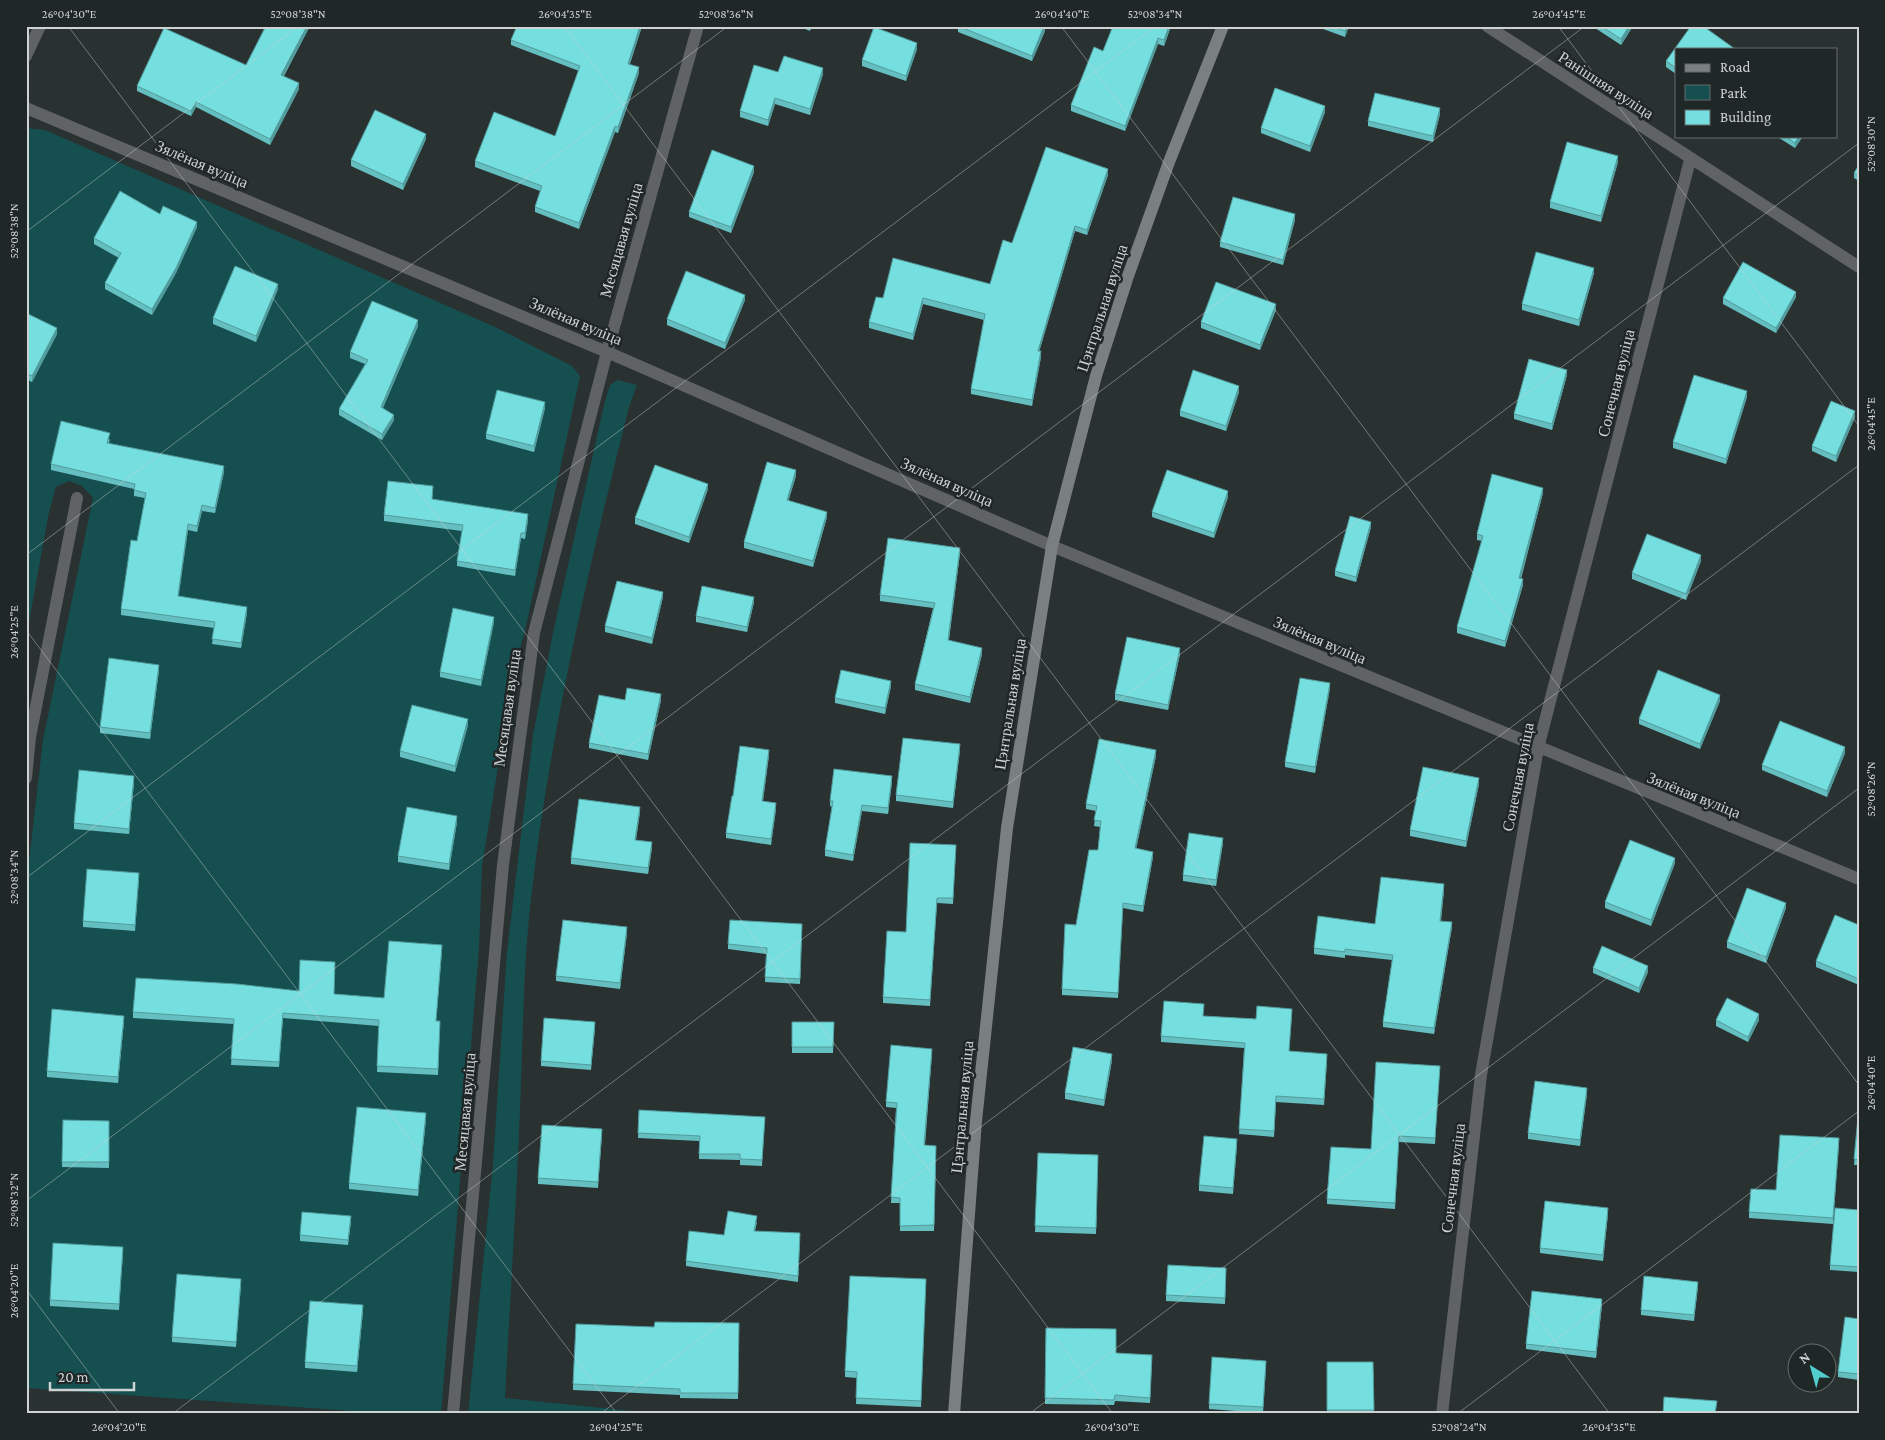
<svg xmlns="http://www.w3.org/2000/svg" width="1885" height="1440" viewBox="0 0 1885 1440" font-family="'Crimson Pro',serif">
  <rect width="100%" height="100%" fill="#2a3131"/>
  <path fill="#164f50" d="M26,128L45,130L493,326L572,366L580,376L527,622L511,685L482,867L479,948L441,1414H394L26,1388V888L43,740L93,498L82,486L69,481L56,487L49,512L26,638Z
    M618,380L637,385L629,407C589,567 551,727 532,890C523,964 523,1038 520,1111C516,1207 510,1302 505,1398L661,1414H468L493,1164L507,952L533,735L554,628L604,405L610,385Z"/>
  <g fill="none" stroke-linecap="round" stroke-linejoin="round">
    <path stroke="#606363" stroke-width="12" d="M1487,26L1859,267
      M26,56L40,26
      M26,108L607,352L1052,546L1859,879
      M26,778L30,737L77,498
      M453,1414L503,865L534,633L607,352L698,26
      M1442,1414L1481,1075L1538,748L1690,160"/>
    <path stroke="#7a7f7f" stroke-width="12" d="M954,1414L976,1121L1007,828L1052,546L1096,376L1128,276L1169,162L1223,26"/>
  </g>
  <path fill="#65bfc0" d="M259,26H310L284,76L299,89L270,145L196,107L191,116L137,91V86L246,65L264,29Z
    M517,26H642L630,64L639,73L618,133L615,132L579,229L535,212V207L540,191L475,167V161L555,136L579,71L511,45V40Z
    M798,26H812L810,31Z
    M958,26H1045V31L1032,61L958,32Z
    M1113,26H1171L1164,46L1158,44L1125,131L1071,111V105L1103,51Z
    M1315,26H1349L1345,37Z
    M1592,26H1633L1621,45Z
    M917,49L906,81L862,66V60Z
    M1676,49V74L1666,67V61Z
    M778,72L823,74L810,115L775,104L768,126L740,117V111Z
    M1325,112L1310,152L1261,133V128Z
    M1440,114L1433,142L1368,126V121Z
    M1776,136H1803L1795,148Z
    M426,139L403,190L351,166V160Z
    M1618,162L1601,222L1550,208V202Z
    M1859,165V181L1854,178V173Z
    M754,172L731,233L689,217V212Z
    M1108,175L1087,235L1075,231L1039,351L1041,357L1032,406L971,394V389L984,320L923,304L913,340L869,328V322L883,298L990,284L1012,243Z
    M160,214L197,227L176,273L152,315L105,289V283L119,258L94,244V238Z
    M1295,220L1283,265L1220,247V242Z
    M1594,273L1579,326L1522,310V304Z
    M278,289L256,342L213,324V318Z
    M1796,297L1776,333L1723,304V298Z
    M745,300L725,349L667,325V319Z
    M1276,310L1260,350L1201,328V322Z
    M26,313L57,334L32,382L26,379Z
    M418,326L383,408L394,420L382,440L339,415V409L365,364L350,358V352Z
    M1567,375L1552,430L1514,419V414Z
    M1239,392L1226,431L1180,416V411Z
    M1747,397L1726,464L1673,448V442Z
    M545,408L534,452L486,439V434Z
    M1855,417L1836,462L1812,451V446Z
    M110,439L109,443L224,472L215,513L202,511L197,532L188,530L178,596L247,613L241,648L212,644L214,628L121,615V609L137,541L145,498L134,496V489L51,470V464Z
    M796,476L788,501L827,517L813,567L744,548V542Z
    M708,489L689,543L635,524V518Z
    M433,492L432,499L528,520L525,539L521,538L515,576L457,566V561L462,531L384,521V515Z
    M1543,493L1521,579L1523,585L1505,647L1457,633V627L1482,541L1477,540V534Z
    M1228,497L1214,538L1152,517V512Z
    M1371,527L1356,582L1335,576V571Z
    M960,553L949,640L982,654L970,703L915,690V684L933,608L880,601V595Z
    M1701,561L1686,600L1632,579V573Z
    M663,597L652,644L605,632V626Z
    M754,602L747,632L696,622V616Z
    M494,622L481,686L440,677V672Z
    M1180,654L1168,710L1115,700V694Z
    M159,670L150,739L100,733V727Z
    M891,686L885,714L835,703V698Z
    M1330,688L1315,773L1285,767V762Z
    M625,700H661L648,760L589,748V743Z
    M1720,701L1700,749L1639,724V719Z
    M468,725L455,772L400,757V751Z
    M960,750L953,808L896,801V795Z
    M1845,753L1827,797L1762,770V765Z
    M769,755L763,801L776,809L771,845L726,838V833L733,796Z
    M1156,756L1136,849L1153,857L1143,912L1123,908L1118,998L1062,995V989L1076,925L1098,850L1100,827L1094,826L1096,811L1086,809V804Z
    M134,782L129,834L74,829V823Z
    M892,782L888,814L862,811L853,861L825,856V850L832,807L830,806V801Z
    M1479,784L1466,847L1410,836V830Z
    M640,812L636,840L652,848L648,874L571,864V858Z
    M457,822L449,870L398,862V856Z
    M1223,843L1216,886L1183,881V875Z
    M956,845L953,904L937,903L930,1006L883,1003V997L906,932Z
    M1675,863L1651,926L1605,908V902Z
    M139,879L135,931L83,927V921Z
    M1444,890L1441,921L1452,927L1434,1034L1383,1027V1022L1392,960L1345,955V958L1314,954V948L1375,924Z
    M1786,908L1766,963L1727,948V942Z
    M802,924L800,984L765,982L766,954L728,949V944Z
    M1859,925V985L1816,967V961Z
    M627,933L620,989L556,981V976Z
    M442,951L436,1021H440L438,1075L377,1072L379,1026L283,1018L279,1067L231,1065L234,1024L133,1018V1012L299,991L384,998Z
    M1593,968L1648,972L1639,993L1593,973Z
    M1292,1014L1289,1051L1327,1060L1324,1105L1276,1102L1274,1137L1239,1134L1244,1048L1161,1042V1036L1203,1016L1256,1019Z
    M1716,1020H1759L1748,1042L1716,1026Z
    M124,1021L118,1083L47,1077V1071Z
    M792,1022H834L833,1053H792Z
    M595,1028L591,1070L541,1066V1061Z
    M932,1054L925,1145L936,1146L934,1231H900V1203H891L896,1108L886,1107V1102Z
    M1112,1060L1104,1106L1065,1099V1093Z
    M1440,1066L1435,1144L1399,1142L1395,1209L1327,1204V1199L1371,1149Z
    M1587,1094L1580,1146L1528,1139V1133Z
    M1859,1107V1165H1854Z
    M639,1110L765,1117L762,1166L740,1165V1160L699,1159V1141L638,1138Z
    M426,1119L418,1196L349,1189V1183Z
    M63,1120L109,1121V1168L62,1167Z
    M602,1134L598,1188L538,1184V1178Z
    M1839,1144L1833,1224L1749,1218V1212L1776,1190Z
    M1237,1145L1233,1194L1199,1191V1185Z
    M1038,1153L1098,1155L1096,1234L1035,1232Z
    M1859,1210V1272L1830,1270V1265Z
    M1608,1214L1603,1261L1540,1253V1248Z
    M351,1222L348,1245L300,1241V1235Z
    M757,1222L755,1231L800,1239L798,1282L686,1266V1261L724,1235Z
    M123,1253L119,1310L50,1306V1300Z
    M1226,1268L1225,1304L1166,1301V1295Z
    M926,1279L921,1407L856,1404L857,1378L845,1377V1371Z
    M241,1285L236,1347L172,1342V1337Z
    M1698,1287L1694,1321L1641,1315V1310Z
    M1602,1305L1596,1358L1526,1349V1344Z
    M363,1311L357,1372L305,1368V1362Z
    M1859,1319V1380L1838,1377V1372Z
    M739,1323L738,1399L680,1398V1395L573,1390V1384L654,1327Z
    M1046,1328L1116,1353L1152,1360L1150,1403L1115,1401L1114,1405L1045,1404Z
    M1327,1362H1373L1374,1414H1327Z
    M1266,1366L1263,1413L1209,1409V1404Z"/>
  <path fill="#529b9c" d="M307,26H310L281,80V75Z
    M640,26H642L628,69V64Z
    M1044,26L1045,31L1032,61V56Z
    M1169,26H1171L1164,46V40Z
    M1347,26H1349L1345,37V31Z
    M1629,26H1633L1621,45V39Z
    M1158,38V44L1125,131V126Z
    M917,43V49L906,81V76Z
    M639,67V73L618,133V127Z
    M823,68V74L810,115V109Z
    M299,83V89L270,145V139Z
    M775,98V104L768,126V120Z
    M196,102V107L191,116V111Z
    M1325,106V112L1310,152V146Z
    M1440,108V114L1433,142V136Z
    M615,126V132L579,229V223Z
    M426,134V139L403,190V184Z
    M1799,136H1803L1795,148V143Z
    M1618,156V162L1601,222V216Z
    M754,166V172L731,233V227Z
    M1108,169V175L1087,235V230Z
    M1295,214V220L1283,265V260Z
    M197,222V227L176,273L152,315V309Z
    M1075,226V231L1038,356V351Z
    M1594,268V273L1579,326V320Z
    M278,284V289L256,342V336Z
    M1796,292V297L1776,333V328Z
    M745,295V300L725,349V343Z
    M923,298V304L913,340V334Z
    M1276,304V310L1260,350V345Z
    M418,320V326L381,412V407Z
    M57,328V334L32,382V376Z
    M1041,351V357L1032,406V400Z
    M1567,370V375L1552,430V424Z
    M1239,386V392L1226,431V426Z
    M1747,391V397L1726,464V459Z
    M545,402V408L534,452V446Z
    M1855,411V417L1836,462V456Z
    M394,415V420L382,440V434Z
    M224,466V472L215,513V508Z
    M796,470V476L787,506V500Z
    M708,484V489L689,543V537Z
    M1543,488V493L1519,584V578Z
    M1228,491V497L1214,538V533Z
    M202,505V511L197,532V526Z
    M827,512V517L813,567V561Z
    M528,514V520L525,539V533Z
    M1371,522V527L1356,582V577Z
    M188,524V530L178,602V596Z
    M521,533V538L515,576V570Z
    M960,548V553L948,646V640Z
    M1701,555V561L1686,600V594Z
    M1523,579V585L1505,647V641Z
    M663,592V597L652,644V638Z
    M754,597V602L747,632V627Z
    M247,607V613L241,648V643Z
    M494,617V622L481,686V680Z
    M982,648V654L970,703V697Z
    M1180,648V654L1168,710V705Z
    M159,665V670L150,739V733Z
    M891,681V686L885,714V708Z
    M1330,683V688L1315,773V767Z
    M661,694V700L648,760V754Z
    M1720,695V701L1700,749V744Z
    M468,719V725L455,772V766Z
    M960,744V750L953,808V802Z
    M1845,747V753L1827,797V791Z
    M769,750V755L762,807V801Z
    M1156,750V756L1135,854V848Z
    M134,776V782L129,834V829Z
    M892,776V782L888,814V808Z
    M1479,778V784L1466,847V841Z
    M776,803V809L771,845V839Z
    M862,805V811L853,861V855Z
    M640,807V812L635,846V840Z
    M457,816V822L449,870V864Z
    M1223,838V843L1216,886V880Z
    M652,842V848L648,874V868Z
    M1153,852V857L1143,912V906Z
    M1675,858V863L1651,926V920Z
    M1444,884V890L1440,926V921Z
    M1786,903V908L1766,963V957Z
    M1452,922V927L1434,1034V1028Z
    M627,927V933L620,989V983Z
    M1648,966V972L1639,993V988Z
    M1759,1014V1020L1748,1042V1037Z
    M124,1016V1021L118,1083V1077Z
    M1112,1054V1060L1104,1106V1100Z
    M1587,1088V1094L1580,1146V1140Z
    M426,1113V1119L418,1196V1190Z
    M1608,1208V1214L1603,1261V1255Z
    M1602,1299V1305L1596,1358V1352Z
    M363,1305V1311L357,1372V1366Z"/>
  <path fill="#75dedf" stroke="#529b9c" d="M266,26H307L281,75L299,83L270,139L196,102L191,111L137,86L164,28L246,65Z
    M517,26H640L628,64L639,67L618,127L615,126L579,223L535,207L542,186L475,161L494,112L555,136L580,66L511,40Z
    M958,26H1044L1032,56Z
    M1113,26H1169L1164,40L1158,38L1125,126L1071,105L1094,47L1103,51Z
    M1331,26H1347L1345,31Z
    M1601,26H1629L1621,39Z
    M1691,26H1703L1735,49H1676V68L1666,61Z
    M874,27L917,43L906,76L862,60Z
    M784,56L823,68L810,109L775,98L768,120L740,111L754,65L778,72Z
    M1275,88L1325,106L1310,146L1261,128Z
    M1375,93L1440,108L1433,136L1368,121Z
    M375,110L426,134L403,184L351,160Z
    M1785,136H1799L1795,143Z
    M1567,142L1618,156L1601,216L1550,202Z
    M1046,147L1108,169L1087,230L1075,226L1038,351H1041L1032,400L971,389L985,314L923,298L913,334L869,322L876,297L883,298L893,258L990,284L1003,240L1012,243Z
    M712,150L754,166L731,227L689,212Z
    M1859,165V176L1854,173Z
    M120,191L160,214L163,206L197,222L176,268L152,309L105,283L121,253L94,238Z
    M1233,197L1295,214L1283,260L1220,242Z
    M1536,252L1594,268L1579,320L1522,304Z
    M1743,262L1796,292L1776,328L1723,298Z
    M235,266L278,284L256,336L213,318Z
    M686,271L745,295L725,343L667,319Z
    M1216,282L1276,304L1260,345L1201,322Z
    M372,301L418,320L381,407L394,415L382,434L339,409L368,360L350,352Z
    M26,313L57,328L32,376L26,373Z
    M1529,359L1567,370L1552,424L1514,414Z
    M1193,370L1239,386L1226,426L1180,411Z
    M1694,375L1747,391L1726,459L1673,442Z
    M497,390L545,402L534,446L486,434Z
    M1831,401L1855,411L1836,456L1812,446Z
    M61,421L110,433L107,443L224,466L215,508L202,505L197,526L188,524L178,596L247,607L241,643L212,639L215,622L121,609L131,540L137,541L146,493L134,490L135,484L51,464Z
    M767,462L796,470L787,500L827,512L813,561L744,542Z
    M655,465L708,484L689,537L635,518Z
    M1167,470L1228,491L1214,533L1152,512Z
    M1492,474L1543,488L1519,578L1523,579L1505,641L1457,627L1483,536L1477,534Z
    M388,481L433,486L432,499L528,514L525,533H521L515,570L457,561L463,525L384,515Z
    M1350,516L1371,522L1356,577L1335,571Z
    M1647,534L1701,555L1686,594L1632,573Z
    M888,538L960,548L948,640L982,648L970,697L915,684L935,603L880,595Z
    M617,581L663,592L652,638L605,626Z
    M702,586L754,597L747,627L696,616Z
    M453,608L494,617L481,680L440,672Z
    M1127,637L1180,648L1168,705L1115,694Z
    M109,658L159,665L150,733L100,727Z
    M841,670L891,681L885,708L835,698Z
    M1658,670L1720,695L1700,744L1639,719Z
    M1300,678L1330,683L1315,767L1285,762Z
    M627,688L661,694L648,754L589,743L599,695L625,700Z
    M412,705L468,719L455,766L400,751Z
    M1780,721L1845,747L1827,791L1762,765Z
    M903,738L960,744L953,802L896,795Z
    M1099,739L1156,750L1135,848L1153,852L1143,906L1123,903L1118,993L1062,989L1065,924L1076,925L1089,850H1098L1101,821L1094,820L1097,806L1086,804Z
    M740,746L769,750L762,801L776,803L771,839L726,833L732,796H733Z
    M1423,767L1479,778L1466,841L1410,830Z
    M834,769L892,776L888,808L862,805L853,855L825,850L833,801H830Z
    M79,770L134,776L129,829L74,823Z
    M579,799L640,807L635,840L652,842L648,868L571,858Z
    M407,807L457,816L449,864L398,856Z
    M1189,833L1223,838L1216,880L1183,875Z
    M1630,840L1675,858L1651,920L1605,902Z
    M910,843L956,845L953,898H937L930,1000L883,997L887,931L906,932Z
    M87,869L139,873L135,925L83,921Z
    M1381,877L1444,884L1440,921L1452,922L1434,1028L1383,1022L1393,955L1345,949V952L1314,948L1318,916L1375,924Z
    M1747,888L1786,903L1766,957L1727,942Z
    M1835,915L1859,925V979L1816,961Z
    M563,920L627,927L620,983L556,976Z
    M730,920L802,924L800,979L765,977L767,948L728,944Z
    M389,941L442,945L436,1021H440L438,1069L377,1066L379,1020L283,1013L279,1062L231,1059L234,1019L133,1012L136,978L237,984L299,991L300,960L335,962L334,994L384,998Z
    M1602,946L1648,966L1639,988L1593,968Z
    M1727,998L1759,1014L1748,1037L1716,1020Z
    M1164,1001L1204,1004L1203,1016L1256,1019L1257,1006L1292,1009L1289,1051L1327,1054L1324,1099L1276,1096L1274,1131L1239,1129L1245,1043L1161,1036Z
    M52,1009L124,1016L118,1077L47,1071Z
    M544,1018L595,1022L591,1065L541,1061Z
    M792,1022H834L833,1047H792Z
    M891,1045L932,1049L924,1145L936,1146L934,1225L900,1226V1198L891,1197L897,1103L886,1102Z
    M1073,1047L1112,1054L1104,1100L1065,1093Z
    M1376,1062L1440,1066L1435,1138L1399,1136L1395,1203L1327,1199L1331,1147L1371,1149Z
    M1535,1081L1587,1088L1580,1140L1528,1133Z
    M357,1107L426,1113L418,1190L349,1183Z
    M1859,1107V1160L1854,1159Z
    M639,1110L765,1117L762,1160L740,1159V1154H699L700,1136L638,1133Z
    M63,1120L109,1121V1162H62Z
    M542,1125L602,1129L598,1182L538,1178Z
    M1780,1135L1839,1138L1833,1218L1749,1212L1751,1189L1776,1190Z
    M1204,1136L1237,1139L1233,1188L1199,1185Z
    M1038,1153L1098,1155L1096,1228L1035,1226Z
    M1545,1201L1608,1208L1603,1255L1540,1248Z
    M1835,1208L1859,1210V1267L1830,1265Z
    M728,1211L757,1216L754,1231L800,1233L798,1276L686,1261L689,1231L724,1235Z
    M302,1212L351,1216L348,1240L300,1235Z
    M53,1243L123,1247L119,1304L50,1300Z
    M1168,1265L1226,1268L1225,1298L1166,1295Z
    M177,1274L241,1279L236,1342L172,1337Z
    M850,1276L926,1279L921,1401L856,1398L857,1372L845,1371Z
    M1644,1276L1698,1282L1694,1315L1641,1310Z
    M1532,1291L1602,1299L1596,1352L1526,1344Z
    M310,1301L363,1305L357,1366L305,1362Z
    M1845,1317L1859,1319V1374L1838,1372Z
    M655,1322L739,1323L738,1393H680V1389L573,1384L576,1324L654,1327Z
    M1046,1328L1116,1329V1353L1152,1355L1150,1398L1115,1395L1114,1400L1045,1398Z
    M1212,1357L1266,1361L1263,1407L1209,1404Z
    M1327,1362H1373L1374,1410H1327Z
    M1664,1397L1717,1401L1715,1414H1663Z"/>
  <path fill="none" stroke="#ced2d2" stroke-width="1" stroke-opacity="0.45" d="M68,26L1113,1414M564,26L1610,1414M1061,26L1859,1085M1558,26L1859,426M26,232L299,26M26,555L728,26M26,630L617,1414M26,878L1156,26M26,1201L1585,26M26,1289L120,1414M172,1414L1859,143M600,1414L1859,465M1029,1414L1859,788M1457,1414L1859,1111"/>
  <g text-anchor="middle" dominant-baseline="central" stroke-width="5" stroke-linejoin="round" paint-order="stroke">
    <g font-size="16" fill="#ced2d2" stroke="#202727">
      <text transform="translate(1606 85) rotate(33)">Ранішняя вуліца</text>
      <text transform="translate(202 164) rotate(23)">Зялёная вуліца</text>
      <text transform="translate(621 240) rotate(-74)">Месяцавая вуліца</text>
      <text transform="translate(1102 308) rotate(-72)">Цэнтральная вуліца</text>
      <text transform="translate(576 321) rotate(23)">Зялёная вуліца</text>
      <text transform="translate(1616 383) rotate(-76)">Сонечная вуліца</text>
      <text transform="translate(947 482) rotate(24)">Зялёная вуліца</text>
      <text transform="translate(1320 640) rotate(23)">Зялёная вуліца</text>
      <text transform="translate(1010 704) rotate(-81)">Цэнтральная вуліца</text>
      <text transform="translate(507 708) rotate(-82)">Месяцавая вуліца</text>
      <text transform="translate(1518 777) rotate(-79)">Сонечная вуліца</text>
      <text transform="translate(1694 795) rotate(22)">Зялёная вуліца</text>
      <text transform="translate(962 1107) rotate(-85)">Цэнтральная вуліца</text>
      <text transform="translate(465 1112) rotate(-85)">Месяцавая вуліца</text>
      <text transform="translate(1453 1178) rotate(-83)">Сонечная вуліца</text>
    </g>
  </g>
  <rect width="1885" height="1440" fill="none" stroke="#202727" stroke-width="55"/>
  <rect x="1675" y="48" width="162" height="90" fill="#202727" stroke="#666b6b"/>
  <rect x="1685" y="64" width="25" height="8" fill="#7a7f7f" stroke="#666b6b"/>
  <text x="1720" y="72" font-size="15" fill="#ced2d2">Road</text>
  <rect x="1685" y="85" width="25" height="15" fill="#164f50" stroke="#666b6b"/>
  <text x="1720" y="98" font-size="15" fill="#ced2d2">Park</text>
  <rect x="1685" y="110" width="25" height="15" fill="#75dedf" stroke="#666b6b"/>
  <text x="1720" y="122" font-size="15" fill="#ced2d2">Building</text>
  <g transform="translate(1812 1368) rotate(323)"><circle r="24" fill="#202727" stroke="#666b6b"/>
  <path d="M0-4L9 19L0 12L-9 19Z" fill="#52cdce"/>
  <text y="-8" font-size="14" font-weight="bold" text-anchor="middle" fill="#ced2d2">N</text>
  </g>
  <path d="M50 1382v8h84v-8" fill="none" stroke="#ced2d2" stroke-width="2.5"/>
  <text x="58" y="1382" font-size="15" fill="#ced2d2" stroke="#202727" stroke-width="4" paint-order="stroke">20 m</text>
  <rect x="28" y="28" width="1830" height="1384" fill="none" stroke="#ced2d2" stroke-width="2"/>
  <g font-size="12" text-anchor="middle" fill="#ced2d2">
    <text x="69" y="18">26°04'30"E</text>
    <text x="298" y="18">52°08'38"N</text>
    <text x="565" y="18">26°04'35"E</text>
    <text x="726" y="18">52°08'36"N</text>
    <text x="1062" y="18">26°04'40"E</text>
    <text x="1155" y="18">52°08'34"N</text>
    <text x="1559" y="18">26°04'45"E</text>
    <text transform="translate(1871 144) rotate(-90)" y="4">52°08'30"N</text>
    <text transform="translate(14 231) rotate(-90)" y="4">52°08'38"N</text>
    <text transform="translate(1871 424) rotate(-90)" y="4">26°04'45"E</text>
    <text transform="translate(14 632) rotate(-90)" y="4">26°04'25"E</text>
    <text transform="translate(1871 789) rotate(-90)" y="4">52°08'26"N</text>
    <text transform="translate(14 877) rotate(-90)" y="4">52°08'34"N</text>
    <text transform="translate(1871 1083) rotate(-90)" y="4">26°04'40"E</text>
    <text transform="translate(14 1200) rotate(-90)" y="4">52°08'32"N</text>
    <text transform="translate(14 1291) rotate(-90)" y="4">26°04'20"E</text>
    <text x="119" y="1431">26°04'20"E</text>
    <text x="616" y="1431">26°04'25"E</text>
    <text x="1112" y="1431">26°04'30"E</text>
    <text x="1459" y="1431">52°08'24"N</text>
    <text x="1609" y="1431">26°04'35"E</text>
  </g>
</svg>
